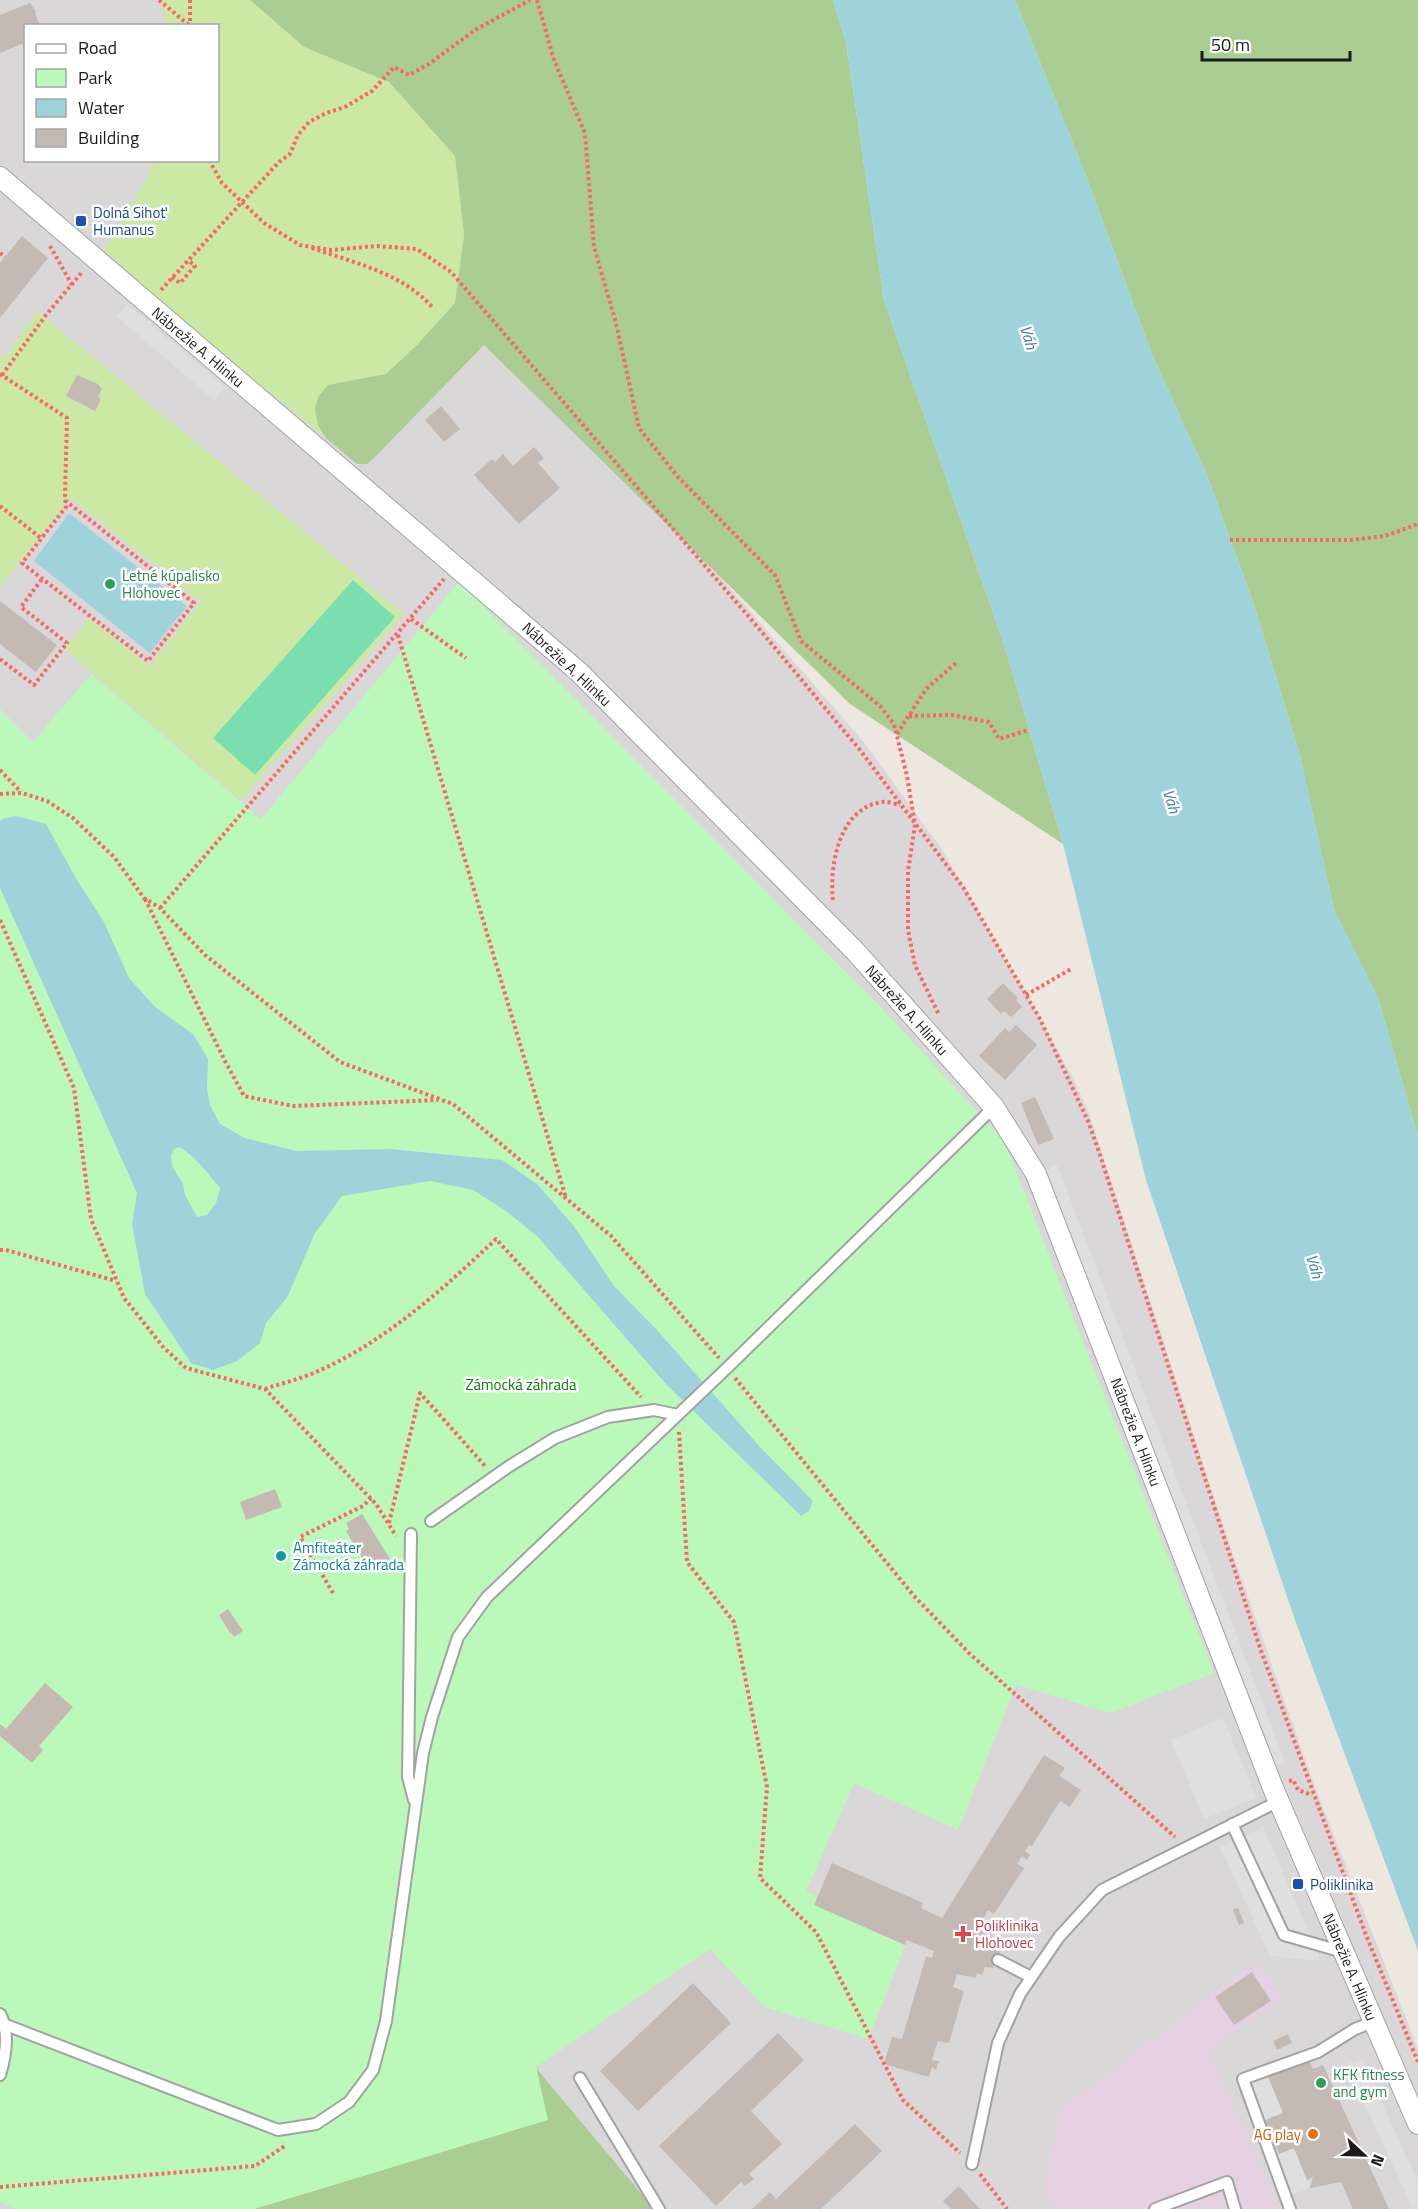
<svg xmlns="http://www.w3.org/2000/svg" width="1418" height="2209" viewBox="0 0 1418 2209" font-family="'Titillium Web',sans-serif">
  <rect width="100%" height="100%" fill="#ede7e0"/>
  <path fill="#d9d7d8" d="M0,0H177L196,25L26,26V160L214,161L391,242L568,402L863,741L941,848L1071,1074L1089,1113L1230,1546L1315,1787L1418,2049V2209H0Z"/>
  <path fill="#e6d1e4" d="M1250,1965L1260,1967L1283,1998L1208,2050L1279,2209H1054L1044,2186L1060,2111Z"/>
  <path fill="#cbe9a4" d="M161,0H250L304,47L389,82L455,155L464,235L455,303L418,344L386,374L328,385L318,425L326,438L101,255L148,176L154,161L218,160V26L167,25Z
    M37,311L404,614L241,800L64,649L89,618L149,666L201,602L71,498L0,587V357L4,358Z"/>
  <path fill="#a9cd93" d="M250,0H833L846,42L884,300L1004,644L1063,844L850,704L484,345L374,458L367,464H357L326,438L318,425L315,410L318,397L328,385L386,374L418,344L455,303L464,235L455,156L389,82L304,47Z
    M1015,0H1418V1137L1378,998L1334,910L1300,756L1254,605L1206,473L1153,357L1084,171Z
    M536,2068L654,2209H254L547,2120Z"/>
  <path fill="#baf9ba" d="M459,582L876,1002L1004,1141L1214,1673L1111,1713L1016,1685L958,1830L854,1783L806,1891L905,1946L868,2039L764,2007L710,1949L536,2067L548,2120L254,2209H15L0,2202V709L33,742L91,674L261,819Z"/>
  <path fill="#7bdeb0" d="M353,580L395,617L255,775L213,738Z"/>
  <path fill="#dfdfdf" d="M127,304L225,387L215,401L117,317Z
    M1057,1165L1285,1762L1266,1770L1036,1174Z
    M1223,1718L1256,1798L1204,1819L1171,1740Z
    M1263,1827L1321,1961L1270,1956L1220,1847Z
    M1362,2059L1418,2182V2209H1413L1346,2064Z
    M1267,2074L1283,2113L1266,2121L1279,2154L1294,2148L1310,2188L1283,2198L1238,2085Z"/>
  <path fill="#9fd3dc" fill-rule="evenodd" d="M833,0H1015L1084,171L1153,357L1206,473L1254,605L1300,756L1334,910L1378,998L1418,1137V1951L1296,1623L1146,1180L1063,844L1004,644L884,300L846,42Z
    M69,513L187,606L150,653L34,561Z
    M16,816L46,824L77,880L104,922L129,978L155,1007L193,1034L208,1059L207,1090L210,1105L220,1124L245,1138L296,1151L390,1149L502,1160L537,1184L573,1225L614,1286L656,1329L761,1448L813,1501L809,1511L801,1516L666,1384L538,1237L506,1211L473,1190L430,1181L342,1196L315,1233L288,1296L266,1323L260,1343L237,1361L213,1370L191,1363L145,1294L132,1224L137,1193L0,888V821L2,819ZM179,1147C196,1156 208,1174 220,1188L216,1203L207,1215L197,1217L185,1195L183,1184L172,1166L171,1156L174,1149Z"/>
  <path fill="#c4b9b3" d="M30,3L36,12L35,13L40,26H26V42L0,53V15Z
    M22,236L48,258L0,318V263Z
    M77,375L98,384L102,389L98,397L101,399L95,411L66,396Z
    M441,406L460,429L444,442L425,420Z
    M534,447L544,458L538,463L560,488L519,524L474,475L492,459L495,462L503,454L513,466Z
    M0,601L57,645L36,672L0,644Z
    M1003,983L1018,998L1016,1000L1022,1007L1011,1017L1004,1011L1001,1014L987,999Z
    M1016,1025L1037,1045L1005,1080L979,1056L1005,1028L1009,1032Z
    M1035,1097L1054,1139L1038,1145L1021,1103Z
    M275,1489L282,1507L246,1520L240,1502Z
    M362,1514L390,1559L373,1569L370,1563L366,1565L346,1531L349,1529L346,1523Z
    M228,1609L243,1631L234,1637L231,1633H230L219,1615Z
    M45,1683L73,1707L39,1746L43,1750L32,1763L0,1736V1724L6,1729Z
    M1044,1755L1065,1768L1059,1776L1081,1790L1070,1807L1060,1801L1032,1846L1029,1845L1025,1851L1030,1855L1027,1860L1022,1856L1017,1864L1024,1868L994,1914L988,1910L977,1929L997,1940L994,1947L1000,1951L993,1968L985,1967L982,1975L977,1973L976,1978L957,1974L953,1987L964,1991L949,2043L938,2041L932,2060L939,2061L936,2070L932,2067L929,2077L884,2064L892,2037L902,2039L926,1956L932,1958L934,1951L907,1940L905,1945L814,1905L832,1863L923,1903L921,1908L942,1918Z
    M1238,1908L1244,1923L1239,1925L1233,1910Z
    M1252,1972L1271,2001L1234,2025L1215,1997Z
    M693,1983L731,2023L638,2111L600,2071Z
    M778,2033L804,2060L751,2111L782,2144L749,2174L754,2179L745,2186L741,2182L716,2206L659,2146Z
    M1288,2034L1292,2043L1277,2050L1273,2041Z
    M1309,2059L1313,2069L1323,2065L1389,2209H1353L1341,2182L1310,2188L1313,2177L1307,2180L1294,2148L1279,2154L1265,2120L1283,2113L1267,2074Z
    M855,2124L882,2151L821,2209H752L770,2192L776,2199Z
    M959,2186L967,2195L980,2209H951L943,2201Z"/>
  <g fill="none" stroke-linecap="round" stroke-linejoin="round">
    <defs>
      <path id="lane" d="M431,1521L508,1467L555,1438L608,1417L654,1410L678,1415
        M411,1534L408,1777L414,1800
        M1232,1824L1284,1935L1343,1952
        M998,1960L1031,1977
        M0,2014C10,2032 6,2055 0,2075
        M6,2025L278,2130L316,2124L349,2102L373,2070L386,2021L423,1753L432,1717L458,1637L487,1597L727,1368L994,1107
        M580,2078L659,2209
        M972,2164L998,2043L1020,1994L1059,1937L1102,1890L1279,1801
        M1155,2209L1227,2182L1235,2209
        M1290,2209L1243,2079L1318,2052L1355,2029L1373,2022"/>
      <path id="street" d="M0,177L579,672L855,951L994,1107L1036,1174L1273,1788L1418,2124"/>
    </defs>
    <use href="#lane" stroke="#a2a2a2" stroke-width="14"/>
    <use href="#street" stroke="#a2a2a2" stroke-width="22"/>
    <path stroke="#fb6662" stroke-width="4" stroke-dasharray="3 3" stroke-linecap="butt" d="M159,0L190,26
      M190,0V25
      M537,0L554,60L585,133L594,247L616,323L639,428L678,477L775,575L801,641L880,706L894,724L907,776L915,825L908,871V930L915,965L939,1015
      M209,160L222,183L264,223L300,245L331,250L377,246L417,249L451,272L750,618L860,750L963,887L1040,1019L1088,1121L1098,1149L1260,1648L1366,1935L1418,2062
      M50,246L72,285
      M312,248C354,263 403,273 433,308
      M0,253L5,257
      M172,277L180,283L195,266L188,260
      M161,290L279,162L290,154L298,135L309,122L326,113L345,107L372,91L394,67L409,75L429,64L475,30L530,0
      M0,374L67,418L65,496L66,507L22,563L148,661L194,603L66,501
      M2,375L46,315L83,271
      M0,506L41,538
      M1230,540H1351L1385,536L1418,524
      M411,619L466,658
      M398,635L566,1198
      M0,659L34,685L67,643L21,607L42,579
      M909,716L952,715L989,722L999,739L1029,730
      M897,734L926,689L956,663
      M0,770L21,792
      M0,794L22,793L47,801L73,818L114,857L144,898L160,908L205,955L340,1062L453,1104L611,1236L719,1358
      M145,899L225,1061L244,1096L293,1106L438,1100
      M833,900C829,866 839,808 882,802C887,801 895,804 900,805
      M160,908L444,579
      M0,920L74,1088L91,1219L124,1298L164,1348L186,1368L265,1389L376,1504L396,1536
      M1026,995L1071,969
      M0,1250H6L116,1281
      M735,1378L914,1596L969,1653L1175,1837
      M265,1389C282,1383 301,1379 318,1371C385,1342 443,1289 496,1239L641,1397
      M679,1432L687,1562L734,1622L767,1787L760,1878L816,1932L903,2100L960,2153
      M389,1523L420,1393L486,1467
      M333,1593L300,1537L363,1506L371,1498
      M1289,1781L1293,1780L1298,1790L1312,1795
      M980,2174L1007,2209
      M0,2187L255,2166L286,2145"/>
    <use href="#lane" stroke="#fff" stroke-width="10"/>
    <use href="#street" stroke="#fff" stroke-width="20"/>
  </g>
  <g fill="#1a4fb4" stroke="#fff" stroke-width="2">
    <rect x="75" y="215" width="12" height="12" rx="3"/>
    <rect x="1292" y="1878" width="12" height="12" rx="3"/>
  </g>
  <g fill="#2e9e5b" stroke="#fff" stroke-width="2">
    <circle cx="110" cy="584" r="6"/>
    <circle cx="1321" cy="2083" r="6"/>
  </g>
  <circle fill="#0f9aa8" stroke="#fff" stroke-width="2" cx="281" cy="1556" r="6"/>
  <path fill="#e0444e" stroke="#fff" stroke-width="2" d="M960 1925h6v6h6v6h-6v6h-6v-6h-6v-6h6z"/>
  <circle fill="#e8710a" stroke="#fff" stroke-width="2" cx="1313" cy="2134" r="6"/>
  <g text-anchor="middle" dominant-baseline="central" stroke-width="5" stroke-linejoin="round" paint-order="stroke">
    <g font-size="15" fill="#164399" stroke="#fff" text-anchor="start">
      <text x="93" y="212">Dolná Sihoť<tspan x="93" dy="17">Humanus</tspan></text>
      <text x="1310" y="1884">Poliklinika</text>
    </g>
    <g font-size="15" fill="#1b1b1b" stroke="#fff">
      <text transform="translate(198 347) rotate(40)">Nábrežie A. Hlinku</text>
      <text transform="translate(567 664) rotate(43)">Nábrežie A. Hlinku</text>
      <text transform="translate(907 1010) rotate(48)">Nábrežie A. Hlinku</text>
      <text transform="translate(1136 1432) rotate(69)">Nábrežie A. Hlinku</text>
      <text transform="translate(1350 1967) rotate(67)">Nábrežie A. Hlinku</text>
    </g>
    <g font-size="15" fill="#27864d" stroke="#fff" text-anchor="start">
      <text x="122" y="575">Letné kúpalisko<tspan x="122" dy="17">Hlohovec</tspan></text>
      <text x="1333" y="2074">KFK fitness<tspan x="1333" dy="17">and gym</tspan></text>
    </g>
    <g font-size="15" fill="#0a780a" stroke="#fff">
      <text x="521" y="1384">Zámocká záhrada</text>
    </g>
    <g font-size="15" fill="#0d838f" stroke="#fff" text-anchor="start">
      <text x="293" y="1547">Amfiteáter<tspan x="293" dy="17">Zámocká záhrada</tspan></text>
    </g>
    <g font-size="15" fill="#be3a42" stroke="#fff" text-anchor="start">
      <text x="975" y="1925">Poliklinika<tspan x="975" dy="17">Hlohovec</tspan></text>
    </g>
    <g font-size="15" fill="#c56008" stroke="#fff" text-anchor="end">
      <text x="1301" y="2134">AG play</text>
    </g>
    <g font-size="16" font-style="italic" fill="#447ba2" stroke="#fff">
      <text transform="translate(1029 337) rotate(73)">Váh</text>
      <text transform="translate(1172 801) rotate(73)">Váh</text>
      <text transform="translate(1315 1266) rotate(73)">Váh</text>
    </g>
  </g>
  <rect x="24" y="24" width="195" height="138" fill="#ffffff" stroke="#a4a4a4" stroke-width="1.5"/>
  <rect x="36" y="44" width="30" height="9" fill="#ffffff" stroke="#a4a4a4" stroke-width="1.5"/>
  <text x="78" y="54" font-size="18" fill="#1b1b1b">Road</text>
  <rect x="36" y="69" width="30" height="18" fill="#baf9ba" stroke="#a4a4a4" stroke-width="1.5"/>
  <text x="78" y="84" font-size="18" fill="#1b1b1b">Park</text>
  <rect x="36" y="99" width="30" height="18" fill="#9fd3dc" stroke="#a4a4a4" stroke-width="1.5"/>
  <text x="78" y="114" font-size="18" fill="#1b1b1b">Water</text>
  <rect x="36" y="129" width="30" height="18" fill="#c4b9b3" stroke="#a4a4a4" stroke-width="1.5"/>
  <text x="78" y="144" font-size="18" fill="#1b1b1b">Building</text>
  <g transform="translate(1364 2155) rotate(112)" stroke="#ffffff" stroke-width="4.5" paint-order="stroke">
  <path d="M0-4.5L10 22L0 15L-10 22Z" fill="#1b1b1b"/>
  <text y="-9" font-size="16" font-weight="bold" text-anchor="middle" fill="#1b1b1b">N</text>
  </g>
  <path d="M1202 51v9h148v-9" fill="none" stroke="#1b1b1b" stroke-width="3"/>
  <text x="1211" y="51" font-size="18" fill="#1b1b1b" stroke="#ffffff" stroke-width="4.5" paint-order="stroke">50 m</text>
</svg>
